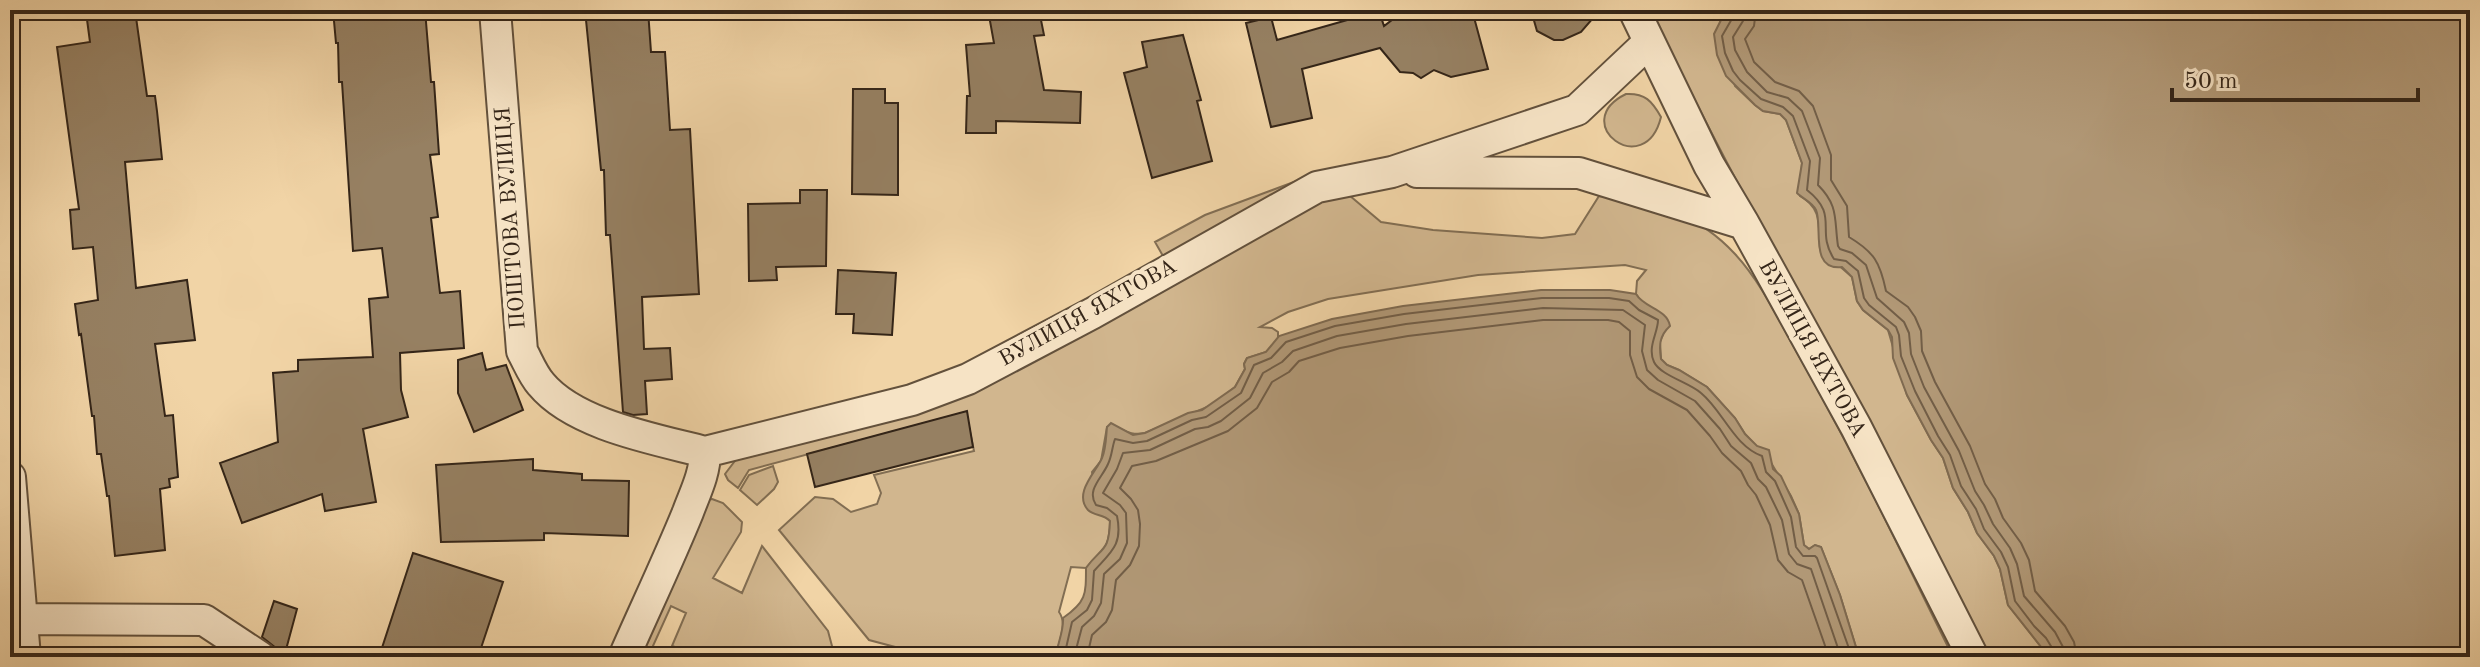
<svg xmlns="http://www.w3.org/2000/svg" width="2480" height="667" viewBox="0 0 2480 667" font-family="'Old Standard TT',serif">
  <rect width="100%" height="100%" fill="#f1d4a6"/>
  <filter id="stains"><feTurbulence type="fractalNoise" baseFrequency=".0025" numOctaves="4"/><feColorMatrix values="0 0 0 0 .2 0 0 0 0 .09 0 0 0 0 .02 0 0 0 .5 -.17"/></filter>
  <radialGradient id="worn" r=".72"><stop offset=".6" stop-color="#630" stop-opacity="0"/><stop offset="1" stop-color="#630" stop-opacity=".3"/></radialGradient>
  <path fill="#d1b68e" stroke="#826e53" stroke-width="2" d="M1651,10H1726V14L1720,21L1735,86L1755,105L1763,111L1780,114L1786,120L1802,163L1800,196C1823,209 1818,226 1820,249L1852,277L1857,301L1863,310L1888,330L1907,395L1931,440L1943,458L1953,488L1968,512L1977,533L1994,556L2000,569L2008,605L2049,657H1990C1949,578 1909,498 1866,419C1793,283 1716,150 1651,10Z
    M1626,94C1645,93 1652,101 1661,117C1645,182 1567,123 1626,94Z
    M1310,176L1163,256L1155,242L1205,215Z
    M1343,190L1381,222L1433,230L1542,238L1575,234L1599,196C1650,196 1700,216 1735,254C1762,283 1780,323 1800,358C1855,455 1903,556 1953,657H1859L1840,595L1821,547L1815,545L1809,549L1804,545L1799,514L1791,496L1770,461L1745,434L1735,418L1707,387L1679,370L1667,365L1661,359L1660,342L1664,332L1656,310L1643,304L1636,294L1637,281L1646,270L1625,265L1478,275L1328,299L1288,312L1260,327L1272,328L1278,332V340L1266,352L1247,358L1244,364L1245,369L1235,387L1212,405L1145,433C1124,437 1122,424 1107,427L1101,461L1092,472L1099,515H1103L1110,521C1109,553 1103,546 1086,568L1071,567L1059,612C1068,624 1058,643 1056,657H933L869,640L779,530L815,497L833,499L851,512L877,504L881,493L874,475L974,451L966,412L749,470L738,488L728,480L725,474L741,453L849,424L1155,286Z
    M773,466L778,482L774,489L757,505L740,490L749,475Z
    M712,499L723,503L742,522L741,532L713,578L742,593L762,546L828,631L832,646L829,657H705L672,646L686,613L671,606L648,657H631L707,500Z"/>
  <path fill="#b19876" stroke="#7f6a50" stroke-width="2" d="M1726,10H2470V657H2049L2008,605L2000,569L1994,556L1977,533L1968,512L1953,488L1943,458L1931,440L1907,395L1893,358L1892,337L1888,330L1863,310L1857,301L1852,277L1842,267C1809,271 1823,226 1816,210C1812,202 1803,199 1797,193L1802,163L1786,120L1780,114L1763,111L1755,105L1726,76L1717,55L1714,34Z
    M1541,290H1610L1636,294C1644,308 1667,309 1670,326C1659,336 1659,346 1661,359L1667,365L1679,370L1707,387L1735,418L1745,434L1757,446L1769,450L1773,469L1781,476L1799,514L1804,545L1809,549L1815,545L1821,547L1840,595L1859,657H1056C1057,644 1064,631 1063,618C1086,602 1086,595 1086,568C1102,546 1109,553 1110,521C1104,514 1094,516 1088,510C1073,493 1096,472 1102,458C1106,449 1106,437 1107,427L1111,423L1133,435L1145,433L1188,413L1202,410L1235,387L1245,369L1244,364L1247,358L1266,352L1279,336L1332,319L1403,306Z"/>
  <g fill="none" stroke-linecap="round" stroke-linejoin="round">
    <path stroke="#725e47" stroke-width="2" d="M1734,10L1733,17L1722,36L1725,53L1733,71L1740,80L1761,99L1783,107L1793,116L1810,161L1807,190C1840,216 1815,230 1834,259L1846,261L1858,271L1864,298L1869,305L1896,327L1899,335L1901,356L1915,391L1938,436L1950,455L1961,486L1976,509L1984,529L2001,552L2008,567L2015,601L2034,626L2046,638L2054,651L2055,657
      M1744,10L1743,21L1733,37L1735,50L1747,72L1767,92L1788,98L1802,111L1820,158L1818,185C1839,206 1834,219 1838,246L1840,249L1852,253L1866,265L1877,298L1904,322L1909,333L1911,354L1924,387L1959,451L1975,491L1984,505L1993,524L2010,548L2017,564L2024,596L2055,632L2063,647L2065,657
      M1756,10L1754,26L1745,39L1754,62L1775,82L1799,91L1813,106L1831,155V180L1847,206L1849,237C1874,252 1880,262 1886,291L1908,307L1915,317L1921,331L1922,351L1935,382L1970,446L1985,484L1995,499L2003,518L2021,543L2029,560L2035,591L2065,626L2074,642L2077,657
      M1064,657L1072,622L1087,610L1092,600L1094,571C1111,552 1123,545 1117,516L1107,508L1096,505C1086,490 1102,478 1108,464C1112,456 1112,447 1115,439L1133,443L1147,441L1192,420L1206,417L1241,393L1254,365L1271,358L1286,342L1335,326L1404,314L1542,298H1609L1629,301L1639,310L1658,320C1658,333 1647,347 1654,362C1660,375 1690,383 1701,393C1723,411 1734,446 1762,456L1766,472L1775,481L1791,517L1796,547L1803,556H1815L1817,558L1852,657
      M1074,657L1082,627L1094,616L1101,603L1104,574L1120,559L1127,543L1126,513L1120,505L1103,493L1117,469L1123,453L1150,450L1195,429L1208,427L1221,421L1250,398L1263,373L1282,362L1293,351L1337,336L1406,324L1543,308L1623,310L1645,325L1642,351L1647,370L1658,380L1695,401L1720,429L1731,446L1751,463L1758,479L1766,487L1782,520L1789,554L1797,564L1811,569L1841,657
      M1087,657L1092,635L1106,622L1112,610L1116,580L1130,565L1139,546L1140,524L1138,510L1131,499L1120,488L1132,466L1156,461L1228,431L1257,408L1272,382L1289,372L1299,361L1340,348L1408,336L1543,320H1608L1619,322L1630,331V355L1637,377L1649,389L1687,410L1710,436L1722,453L1741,471L1748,485L1756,495L1770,525L1778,560L1788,572L1802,580L1829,657"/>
  </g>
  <path fill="#968062" stroke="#342518" stroke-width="2" d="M103,10H135L147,96H155L157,111L162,159L125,162L136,288L187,280L195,340L155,344L165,416L173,415L178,477L169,479L170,487L160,489L165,550L115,556L109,496H107L101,454H97L94,416H92L81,334L79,335L75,304L98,300L93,247L73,249L70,210L79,209L57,47L90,42L86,12Z
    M333,10H425L431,82H434L439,154L430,155L438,217L431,218L440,293L460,291L464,348L400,353L401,390L408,417L363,429L376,502L325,511L322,494L242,523L220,463L278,442L273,373L298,371V360L373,357L369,299L388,297L382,248L353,251L342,82H339L338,43H336Z
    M585,10H648L651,52H665L670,130L690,129L699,294L642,297L644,349L670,348L672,379L645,381L647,414L633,415L623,412L610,235H606L604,170H601Z
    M988,10H1039L1044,35L1034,36L1044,90L1081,92L1080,123L996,121V133H966L967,96H970L966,45L994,43Z
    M1405,10H1472L1488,69L1451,77L1434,70L1421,78L1413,73L1400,72L1380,48L1302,69L1312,118L1271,127L1246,23L1271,17L1277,40L1379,11L1384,26Z
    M1531,10H1600L1581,32L1563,40H1554L1537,31Z
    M1183,35L1201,100L1197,101L1212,161L1152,178L1124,73L1147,67L1142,42Z
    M853,89H885V103H898V195L852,194Z
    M800,190H827L826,266L776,267L777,280L749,281L748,204L800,203Z
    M838,270L896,273L892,335L853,333L854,314H836Z
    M482,353L486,370L506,365L523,410L474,432L458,393V360Z
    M967,411L973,447L815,487L807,454Z
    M533,459V470L582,474V480L629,481L628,536L544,533V540L441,542L436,465Z
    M413,553L503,582L478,657H379Z
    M274,601L297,609L284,657L277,655L276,648L262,637Z"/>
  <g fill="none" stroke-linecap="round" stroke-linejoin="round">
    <defs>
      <path id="minor" d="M495,10L522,351C528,362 533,375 541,384C575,425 655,439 705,452
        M1634,10L1709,165L1744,224L1856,427L1973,657
        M1417,172L1579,173L1744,224
        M705,452L912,400L968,379L1093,313L1317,187L1392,172L1577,110L1649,42
        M10,477L25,657
        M10,619L204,620L260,657
        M624,657C645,609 668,561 688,512C695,493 705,474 705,452"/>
    </defs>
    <use href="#minor" stroke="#63513c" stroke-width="34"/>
    <use href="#minor" stroke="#f6e3c5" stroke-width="30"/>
  </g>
  <g text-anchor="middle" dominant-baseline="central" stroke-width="8" stroke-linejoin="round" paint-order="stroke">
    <g font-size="22" fill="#342518" stroke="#f6e3c5">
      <text transform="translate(511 218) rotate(-94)">ПОШТОВА ВУЛИЦЯ</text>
      <text transform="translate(1088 313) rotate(-29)">ВУЛИЦЯ ЯХТОВА</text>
      <text transform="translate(1812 349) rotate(61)">ВУЛИЦЯ ЯХТОВА</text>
    </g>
  </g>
  <rect width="2480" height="667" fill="none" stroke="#f1d4a6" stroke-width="40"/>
  <rect x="12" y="12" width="2456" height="643" fill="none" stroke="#342518" stroke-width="4"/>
  <rect x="20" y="20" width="2440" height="627" fill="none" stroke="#342518" stroke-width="2"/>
  <path d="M2172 88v12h246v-12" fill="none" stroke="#342518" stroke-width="4"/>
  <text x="2184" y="88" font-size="24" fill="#342518" stroke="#f6e3c5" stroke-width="6" paint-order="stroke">50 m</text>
  <rect width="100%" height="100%" filter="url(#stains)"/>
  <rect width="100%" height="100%" fill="url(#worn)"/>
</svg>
